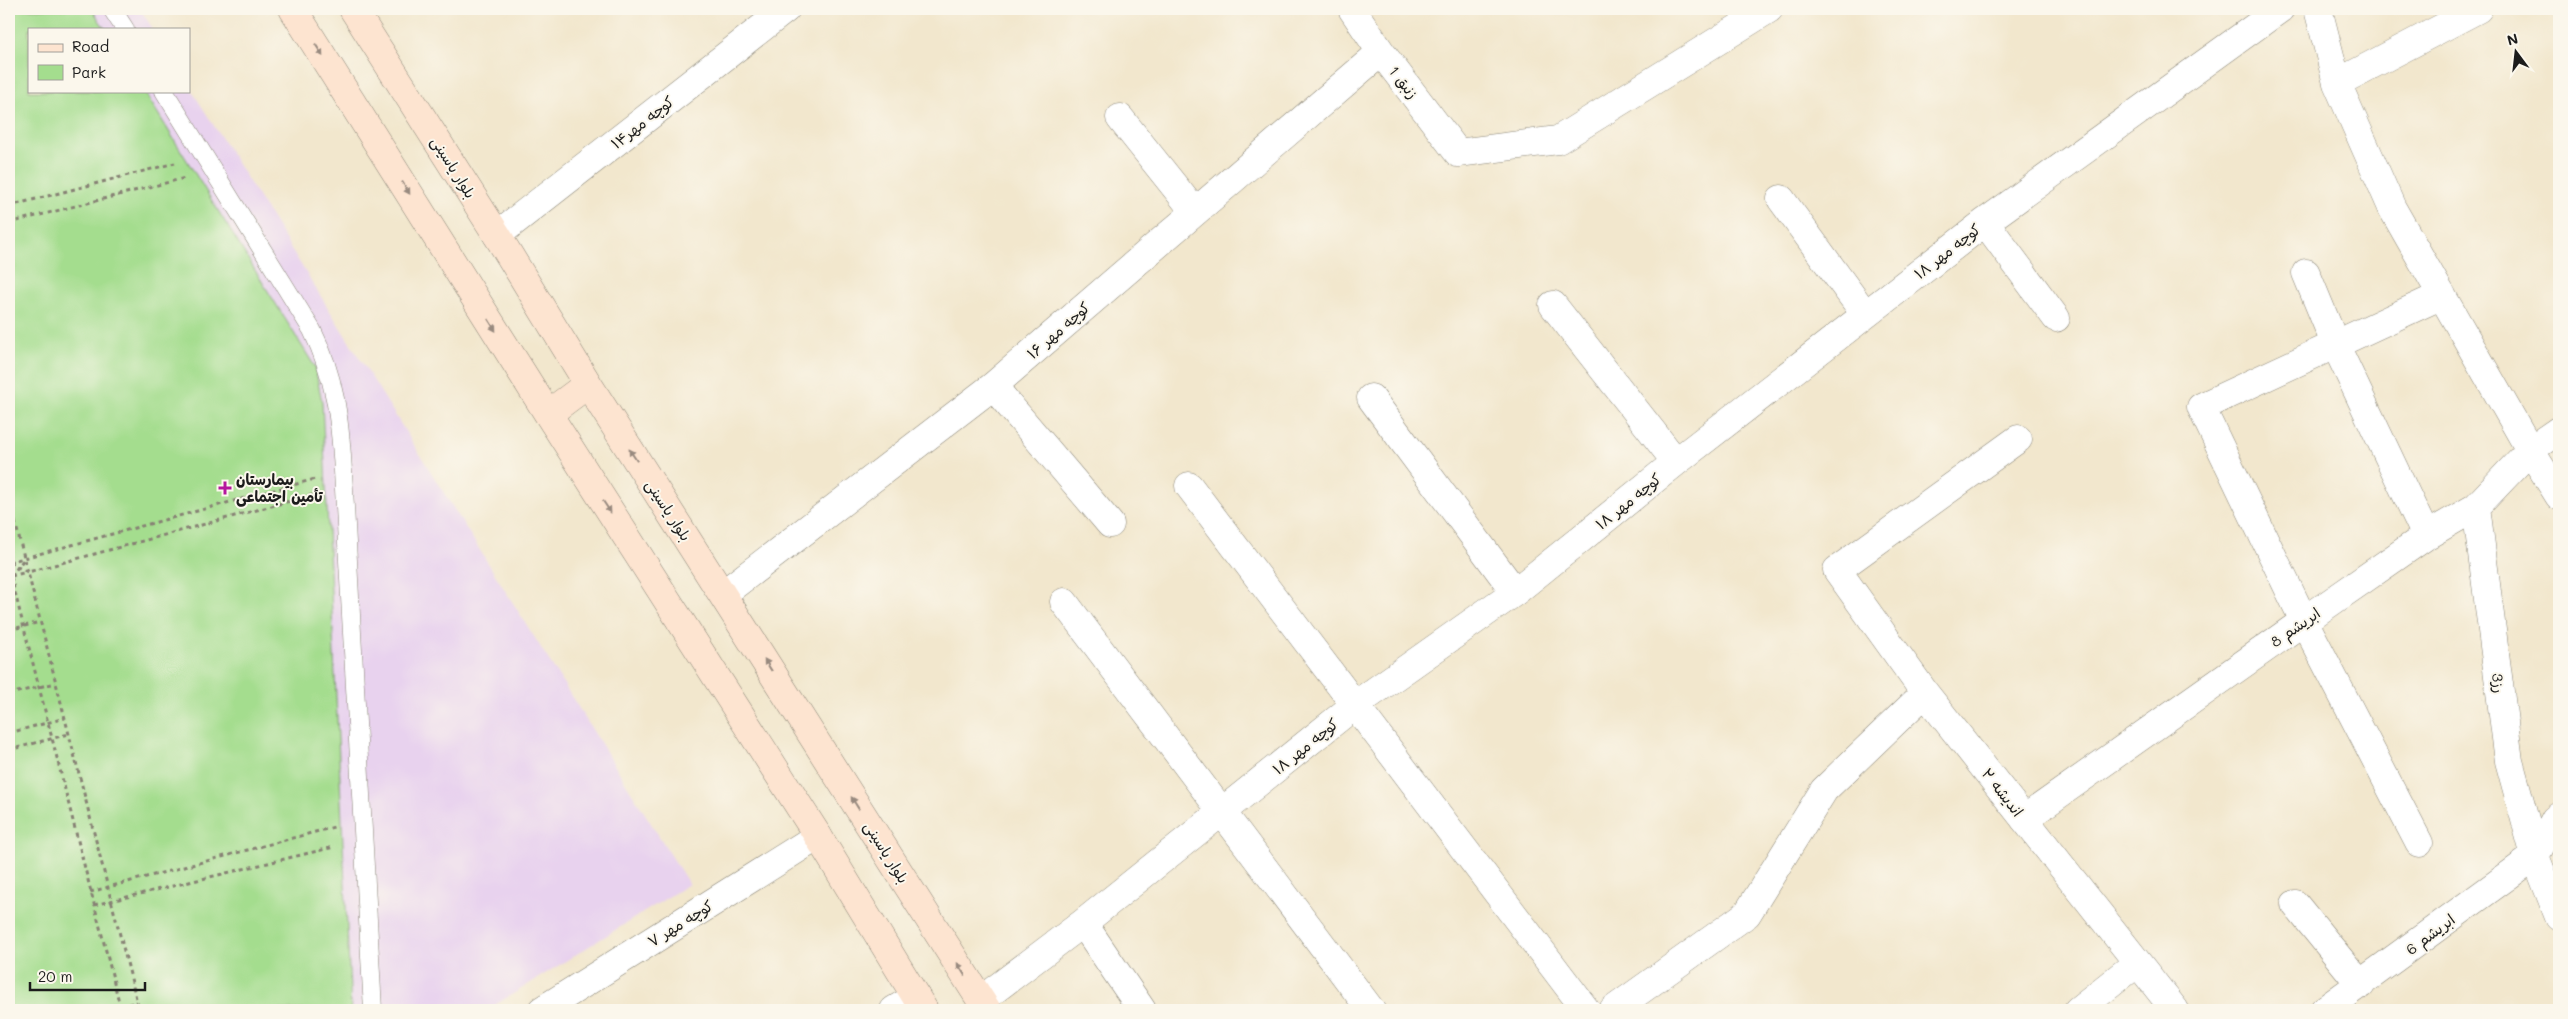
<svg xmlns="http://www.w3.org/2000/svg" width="2568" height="1019" viewBox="0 0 2568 1019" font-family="Mali,'Playpen Sans Arabic',sans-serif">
  <rect width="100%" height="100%" fill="#fbf7ec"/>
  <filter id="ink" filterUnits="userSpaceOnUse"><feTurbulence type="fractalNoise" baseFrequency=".02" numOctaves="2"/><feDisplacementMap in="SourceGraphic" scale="10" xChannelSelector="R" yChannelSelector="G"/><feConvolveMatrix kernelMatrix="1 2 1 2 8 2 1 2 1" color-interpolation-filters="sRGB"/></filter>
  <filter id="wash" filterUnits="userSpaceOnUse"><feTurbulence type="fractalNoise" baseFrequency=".0096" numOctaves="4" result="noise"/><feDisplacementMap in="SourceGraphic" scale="20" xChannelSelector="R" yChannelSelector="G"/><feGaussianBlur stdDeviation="1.12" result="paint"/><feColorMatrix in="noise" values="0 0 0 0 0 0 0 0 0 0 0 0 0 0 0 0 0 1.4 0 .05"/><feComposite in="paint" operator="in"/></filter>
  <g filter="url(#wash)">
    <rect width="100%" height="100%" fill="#f2e7cd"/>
    <path fill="#e8d2ee" d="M9,9H140L153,29H29V91H189V86L689,884L487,1010H9Z"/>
    <path fill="#a4dd8e" stroke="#607c55" d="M9,9H92L105,29H29V91H144L315,367L322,402L351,1010H119L117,1003L89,1010H9Z"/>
  </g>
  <g filter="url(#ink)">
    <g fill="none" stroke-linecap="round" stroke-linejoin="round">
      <defs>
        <path id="lane" d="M112,9L125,29
          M164,91L312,330C335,377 340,419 343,471L373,1010"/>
        <path id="street" d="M1352,9L1381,52L1458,153L1558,140L1769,9
          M2318,9L2337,83L2392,208L2530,450L2559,496
          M2337,83L2478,9
          M1120,118L1195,212
          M1781,199L1865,314
          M1985,222L2056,318
          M497,235L786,9
          M2306,273L2336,346L2426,536
          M1553,305L1676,462
          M993,386L1110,524
          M1371,398L1515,592
          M2018,439L1837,570L1925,693L2175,1010
          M1189,486L1586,1010
          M2476,507L2509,761L2535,856L2559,917
          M723,594L993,386L1381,52
          M1064,602L1371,1010
          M2024,819L2304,621L2426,536L2476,507L2530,450L2559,430
          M2419,843L2304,621L2201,407L2442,295
          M2295,904L2361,985
          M1083,923L1142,1010
          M981,1000L1083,923L1355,705L1515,592L1676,462L1985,222L2280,9
          M542,1010L818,836
          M894,1010L916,997
          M1613,1010L1747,914L1824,790L1925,693
          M2078,1010L2137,963
          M2324,1010L2535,856L2555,819L2559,816"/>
        <path id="secondary" d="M293,9L548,414L818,836L924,1010
          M353,9L497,235L588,384L987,1010
          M548,414L588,384"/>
      </defs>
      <use href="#lane" stroke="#878274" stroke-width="19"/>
      <use href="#street" stroke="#878274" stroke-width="29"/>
      <use href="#secondary" stroke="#878274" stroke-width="29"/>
      <path stroke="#878274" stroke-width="3" stroke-dasharray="4 4" stroke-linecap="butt" d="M9,206L175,163
        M9,223L185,178
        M9,498L139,1010
        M9,562L315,479
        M9,563L28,572L316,494
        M9,569L121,1010
        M11,576L24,559
        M11,576L27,572
        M9,630L40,622
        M9,694L56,683
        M9,733L65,718
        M9,750L69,734
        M90,892L334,827
        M94,905L334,847
        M105,1010L137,1002"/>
      <use href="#lane" stroke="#fff" stroke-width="18"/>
      <use href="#street" stroke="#fff" stroke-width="28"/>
      <use href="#secondary" stroke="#fde4d0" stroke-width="28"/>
    </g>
    <defs><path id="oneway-solid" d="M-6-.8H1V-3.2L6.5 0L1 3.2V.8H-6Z" transform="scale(1.25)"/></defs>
    <g fill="#988a7f">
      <use href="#oneway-solid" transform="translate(319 50) rotate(58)"/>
      <use href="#oneway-solid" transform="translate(406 188) rotate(58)"/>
      <use href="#oneway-solid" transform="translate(492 325) rotate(58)"/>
      <use href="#oneway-solid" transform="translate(633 455) rotate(-123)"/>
      <use href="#oneway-solid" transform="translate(607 507) rotate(57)"/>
      <use href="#oneway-solid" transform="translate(768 665) rotate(-122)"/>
      <use href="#oneway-solid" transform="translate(855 803) rotate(-122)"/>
      <use href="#oneway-solid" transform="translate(961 969) rotate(-122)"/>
    </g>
  </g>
  <path fill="#b5179e" stroke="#fbf7ec" stroke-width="2" d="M222.5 480.5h5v5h5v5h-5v5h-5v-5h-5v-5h5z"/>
  <g text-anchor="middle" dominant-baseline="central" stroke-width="4" stroke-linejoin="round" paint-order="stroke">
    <g font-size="15" fill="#1c1c1c" stroke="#fbf7ec">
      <text transform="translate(1404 82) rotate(52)">زنبق 1</text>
      <text transform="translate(642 122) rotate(-38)">کوچه مهر۱۴</text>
      <text transform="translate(454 167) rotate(58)">بلوار یاسینی</text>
      <text transform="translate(1947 251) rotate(-38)">کوچه مهر ۱۸</text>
      <text transform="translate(1058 330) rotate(-41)">کوچه مهر ۱۶</text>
      <text transform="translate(1628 501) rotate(-39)">کوچه مهر ۱۸</text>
      <text transform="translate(669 510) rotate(57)">بلوار یاسینی</text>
      <text transform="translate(2295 627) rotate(-35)">ابریشم 8</text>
      <text transform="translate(2499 683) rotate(83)">رز3</text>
      <text transform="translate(1305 746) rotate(-39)">کوچه مهر ۱۸</text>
      <text transform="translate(2003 792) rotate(52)">اندیشه ۲</text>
      <text transform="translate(887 852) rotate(58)">بلوار یاسینی</text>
      <text transform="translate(680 923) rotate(-32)">کوچه مهر ۷</text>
      <text transform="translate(2430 934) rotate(-37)">ابریشم 6</text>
    </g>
    <g font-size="15" font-weight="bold" fill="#1c1c1c" stroke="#fbf7ec" text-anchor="start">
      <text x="236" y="479">بیمارستان<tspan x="236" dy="17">تأمین اجتماعی</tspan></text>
    </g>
  </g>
  <rect width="2568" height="1019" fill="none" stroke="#fbf7ec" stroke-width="30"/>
  <rect x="28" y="28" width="162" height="65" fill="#fbf7ec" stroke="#a29f99"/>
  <rect x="38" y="44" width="25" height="8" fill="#fde4d0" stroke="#a29f99"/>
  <text x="72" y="52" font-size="15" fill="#1c1c1c">Road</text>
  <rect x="38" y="65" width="25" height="15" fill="#a4dd8e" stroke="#a29f99"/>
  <text x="72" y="78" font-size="15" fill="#1c1c1c">Park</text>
  <g transform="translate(2516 52) rotate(345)" stroke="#fbf7ec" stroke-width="4" paint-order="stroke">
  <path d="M0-4L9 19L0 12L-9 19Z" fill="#1c1c1c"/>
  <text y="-8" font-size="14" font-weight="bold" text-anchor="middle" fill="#1c1c1c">N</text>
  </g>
  <path d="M30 982v8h115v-8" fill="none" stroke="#1c1c1c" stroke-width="2.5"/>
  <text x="38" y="982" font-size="15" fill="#1c1c1c" stroke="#fbf7ec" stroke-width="4" paint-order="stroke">20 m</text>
</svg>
